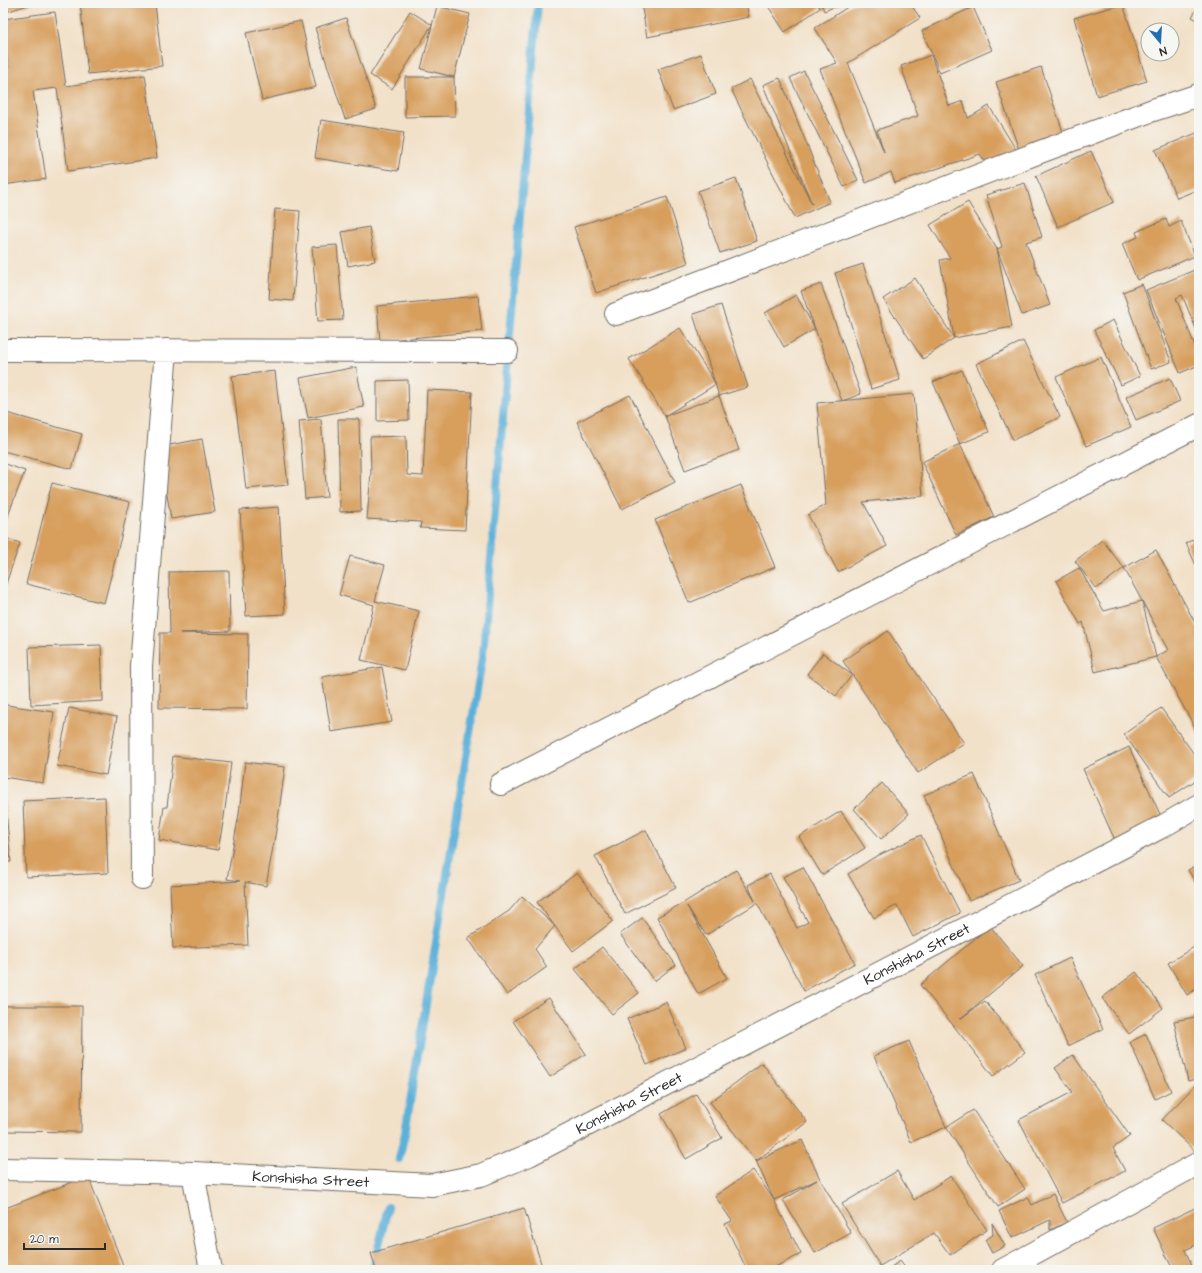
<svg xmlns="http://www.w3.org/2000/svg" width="1202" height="1273" viewBox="0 0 1202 1273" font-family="'Architects Daughter',sans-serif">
  <rect width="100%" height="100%" fill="#f6f6f2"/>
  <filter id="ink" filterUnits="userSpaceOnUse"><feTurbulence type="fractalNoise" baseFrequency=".025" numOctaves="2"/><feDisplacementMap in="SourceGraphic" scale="8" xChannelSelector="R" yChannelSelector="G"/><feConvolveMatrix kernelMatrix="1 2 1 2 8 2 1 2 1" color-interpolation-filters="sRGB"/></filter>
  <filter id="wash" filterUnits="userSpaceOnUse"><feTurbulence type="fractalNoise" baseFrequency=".012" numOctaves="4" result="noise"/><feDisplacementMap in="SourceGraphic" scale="16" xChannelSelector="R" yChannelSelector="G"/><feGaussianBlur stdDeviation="0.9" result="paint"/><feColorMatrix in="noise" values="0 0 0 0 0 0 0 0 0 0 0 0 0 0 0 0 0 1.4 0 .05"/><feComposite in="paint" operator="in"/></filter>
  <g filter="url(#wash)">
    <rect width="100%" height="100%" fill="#f2e1c9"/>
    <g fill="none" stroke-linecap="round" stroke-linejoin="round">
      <path stroke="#5db1d9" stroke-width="8" d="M399,1159L405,1133L483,653L538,3
        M373,1270L388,1207"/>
    </g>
    <g id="blocks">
      <path fill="#d79e5b" d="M3,3H34L3,13Z
        M80,3H155L162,66L88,74Z
        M641,3H746L749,17L647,37Z
        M766,3H817L820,8L785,32Z
        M821,3H844L824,11Z
        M854,3H910L920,18L848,63L884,152L877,130L918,116L901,66L931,55L949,106L963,101L968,118L989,106L1017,151L989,168L980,154L895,183L891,172L866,183L820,69L837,63L815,28Z
        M1123,4L1147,81L1097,96L1074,18Z
        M1199,5V21L1192,17Z
        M437,6L470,14L454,77L455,116L405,117V77H454L421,69Z
        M973,7L992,50L940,73L922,31Z
        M410,11L432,25L392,89L370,75Z
        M55,12L66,86L145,75L157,158L68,171L57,88L33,91L46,179L3,185V71L9,70L3,30V19Z
        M346,18L376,109L345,119L315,28Z
        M301,21L316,87L262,100L246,33Z
        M701,54L716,94L673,110L658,69Z
        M1041,67L1066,141L1021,156L996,82Z
        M804,71L858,180L844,187L790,78Z
        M780,78L830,202L795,218L731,89L750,79L812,204L763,85Z
        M321,120L404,133L398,171L315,158Z
        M1199,132V189L1177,198L1155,150Z
        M1091,151L1114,202L1058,227L1036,176Z
        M736,178L757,241L720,253L698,191Z
        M1025,183L1042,237L1026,242L1050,305L1022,315L997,249L1002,247L986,195Z
        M667,197L688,263L596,293L574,227Z
        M968,202L997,249L1012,327L954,338L923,359L883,299L915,278L954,338L940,260L950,258L930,225Z
        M275,209L300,211L293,301L269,299Z
        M1166,219L1169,227L1181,221L1195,256L1137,280L1122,244L1138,237L1136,232Z
        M369,227L375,261L348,266L342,232Z
        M337,245L343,320L318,321L312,247Z
        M863,264L900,380L871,389L835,273Z
        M1197,269L1199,275V336L1182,295L1176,298L1199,356V365L1180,373L1146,290Z
        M821,284L861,394L842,401L815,329L784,347L765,313L796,295L815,329L801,291Z
        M1142,284L1171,362L1151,369L1123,292Z
        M478,296L482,331L380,341L377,306Z
        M721,305L748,387L719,396L693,314Z
        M1113,320L1140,376L1121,385L1094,330Z
        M680,328L716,384L665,416L719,396L739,450L685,470L665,416L629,359Z
        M1023,341L1060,417L1013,440L976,364Z
        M1101,357L1131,427L1086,446L1056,377Z
        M356,367L364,407L308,418L300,378Z
        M962,370L989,432L960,444L933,382Z
        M275,371L288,485L246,489L232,376Z
        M1170,378L1180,401L1136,420L1126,397Z
        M408,380L409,420L377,421V381Z
        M427,390L472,392L465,530L420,528L421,522L367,519L371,473L370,437L406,436L407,475L423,476Z
        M914,394L923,496L863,502L887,546L838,572L808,515L826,505L817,403Z
        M630,395L675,482L622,509L577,422Z
        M3,412L82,434L72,469L3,451Z
        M321,419L327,497L305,499L299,421Z
        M338,419H359L361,511L340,512Z
        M202,439L215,512L171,519L159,447Z
        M960,444L994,517L956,535L922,462Z
        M3,463L25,471L3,528Z
        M52,483L130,502L104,603L26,584Z
        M741,485L775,567L689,603L655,520Z
        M279,507L285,614L246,616L240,510Z
        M3,537L20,543L3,592Z
        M1199,537V572L1186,543Z
        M1102,540L1124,568L1096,589L1075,561Z
        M1156,550L1199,630V735L1156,657L1168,650L1142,601L1156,657L1095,672L1083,622L1080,624L1056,581L1079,568L1104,611L1142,601L1124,568Z
        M350,556L385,565L375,601L419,611L405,670L361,660L374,605L339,595Z
        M229,571L230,631L180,633L248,634L247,709L159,708L160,633H170L169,572Z
        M888,631L964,743L918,773L843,661Z
        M101,645L103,701L31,705L29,647Z
        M823,653L852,675L836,696L807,674Z
        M382,667L392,722L331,732L322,677Z
        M3,690L6,705L54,712L43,783L3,777Z
        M69,708L117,717L106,775L57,766Z
        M1161,708L1199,761V778L1169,798L1124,734Z
        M1129,747L1165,825L1118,847L1083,769Z
        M173,756L231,763L224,817L218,850L159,840L164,807H167Z
        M245,762L285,767L278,819L266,886L245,882L248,945L173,948L170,885L240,881L227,879L239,814Z
        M974,774L1019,880L969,901L924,795Z
        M882,783L909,814L881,839L854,809Z
        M3,792H4L11,862L3,863Z
        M105,797L108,873L26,877L23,801Z
        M841,811L865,848L822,875L799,837Z
        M646,830L676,888L625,914L595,856Z
        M921,835L960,913L913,937L897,905L874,918L848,874L873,858Z
        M1199,864V888L1188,870Z
        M803,867L855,963L804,991L757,903L706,935L687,906L727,978L698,994L657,917L685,902L736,870L755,901L748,885L770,874L797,928L808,922L783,877Z
        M577,873L613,921L573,951L537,902Z
        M522,896L555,926L535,949L547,967L507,995L468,938L509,911Z
        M642,918L676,965L654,981L620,934Z
        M990,926L1023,966L960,1019L985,1001L1025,1052L993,1076L953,1025L920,985Z
        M1199,944V987L1187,995L1168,963Z
        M602,947L639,993L612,1014L575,969Z
        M1070,958L1103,1029L1068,1046L1035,975Z
        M1136,972L1163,1008L1129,1034L1102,998Z
        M549,998L586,1054L550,1077L513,1021Z
        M666,1002L686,1048L647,1065L627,1019Z
        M3,1006H82L81,1132L3,1131Z
        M1199,1014V1078L1188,1081L1174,1021L1195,1017L1194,1016Z
        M1146,1034L1171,1091L1155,1099L1130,1042Z
        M909,1041L946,1127L911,1142L874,1056Z
        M1073,1055L1130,1136L1113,1148L1125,1171L1062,1203L1019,1120L1072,1092L1055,1068Z
        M762,1063L807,1122L756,1161L710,1102Z
        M1199,1081V1155L1162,1120Z
        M696,1094L722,1138L686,1159L661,1114Z
        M973,1110L1025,1189L998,1207L946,1127Z
        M802,1140L820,1179L851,1233L815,1253L783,1200L817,1180L774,1200L756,1161Z
        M753,1170L774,1200L801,1254L769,1270H747L725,1224L732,1221L715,1196Z
        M897,1171L914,1200L951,1176L987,1230L950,1255L934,1233L880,1266L842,1204Z
        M88,1176L125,1270H3V1209Z
        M1053,1194L1067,1222L1050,1230V1220L1012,1238L999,1211L1028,1197L1032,1205Z
        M1199,1206V1251L1196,1245L1185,1250L1194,1270H1173L1153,1228Z
        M524,1208L543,1270H376L371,1253Z
        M992,1223L1005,1246L992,1253L985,1240L993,1235Z
        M900,1261L907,1270H887Z"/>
    </g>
  </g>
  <g filter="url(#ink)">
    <use href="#blocks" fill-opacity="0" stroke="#716b62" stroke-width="1"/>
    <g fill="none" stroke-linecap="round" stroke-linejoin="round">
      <defs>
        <path id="street" d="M616,314L1040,152L1153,110L1199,95
          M3,350L507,351
          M501,784L1199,425
          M142,878L141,666L166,350
          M193,1173L211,1270
          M1003,1270L1199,1163"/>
        <g id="secondary">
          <path id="s1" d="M3,1169L193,1173L432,1185L481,1175L529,1155L1165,825L1199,805"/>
        </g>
      </defs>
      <use href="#street" stroke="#716b62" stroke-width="24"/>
      <use href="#secondary" stroke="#716b62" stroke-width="24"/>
      <use href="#street" stroke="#fff" stroke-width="22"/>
      <use href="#secondary" stroke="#fff" stroke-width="22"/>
    </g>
  </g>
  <g text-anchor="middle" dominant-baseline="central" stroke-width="3.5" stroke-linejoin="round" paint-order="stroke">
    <g font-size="15" fill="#2b2b2b" stroke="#f6f6f2">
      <text stroke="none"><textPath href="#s1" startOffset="968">Konshisha Street</textPath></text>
      <text stroke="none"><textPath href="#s1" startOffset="644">Konshisha Street</textPath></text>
      <text stroke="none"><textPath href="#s1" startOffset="308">Konshisha Street</textPath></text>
    </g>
  </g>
  <rect width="1202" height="1273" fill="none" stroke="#f6f6f2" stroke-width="16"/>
  <g transform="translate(1160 42) rotate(162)"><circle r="19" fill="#f6f6f2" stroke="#a5a5a2"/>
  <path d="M0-3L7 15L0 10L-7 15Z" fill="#1f6fb2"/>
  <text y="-6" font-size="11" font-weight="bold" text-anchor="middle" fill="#2b2b2b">N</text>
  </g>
  <path d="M24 1243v6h81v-6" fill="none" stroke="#2b2b2b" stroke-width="2"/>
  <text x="30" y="1243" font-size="12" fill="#2b2b2b" stroke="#f6f6f2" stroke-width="3" paint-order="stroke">20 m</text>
</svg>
